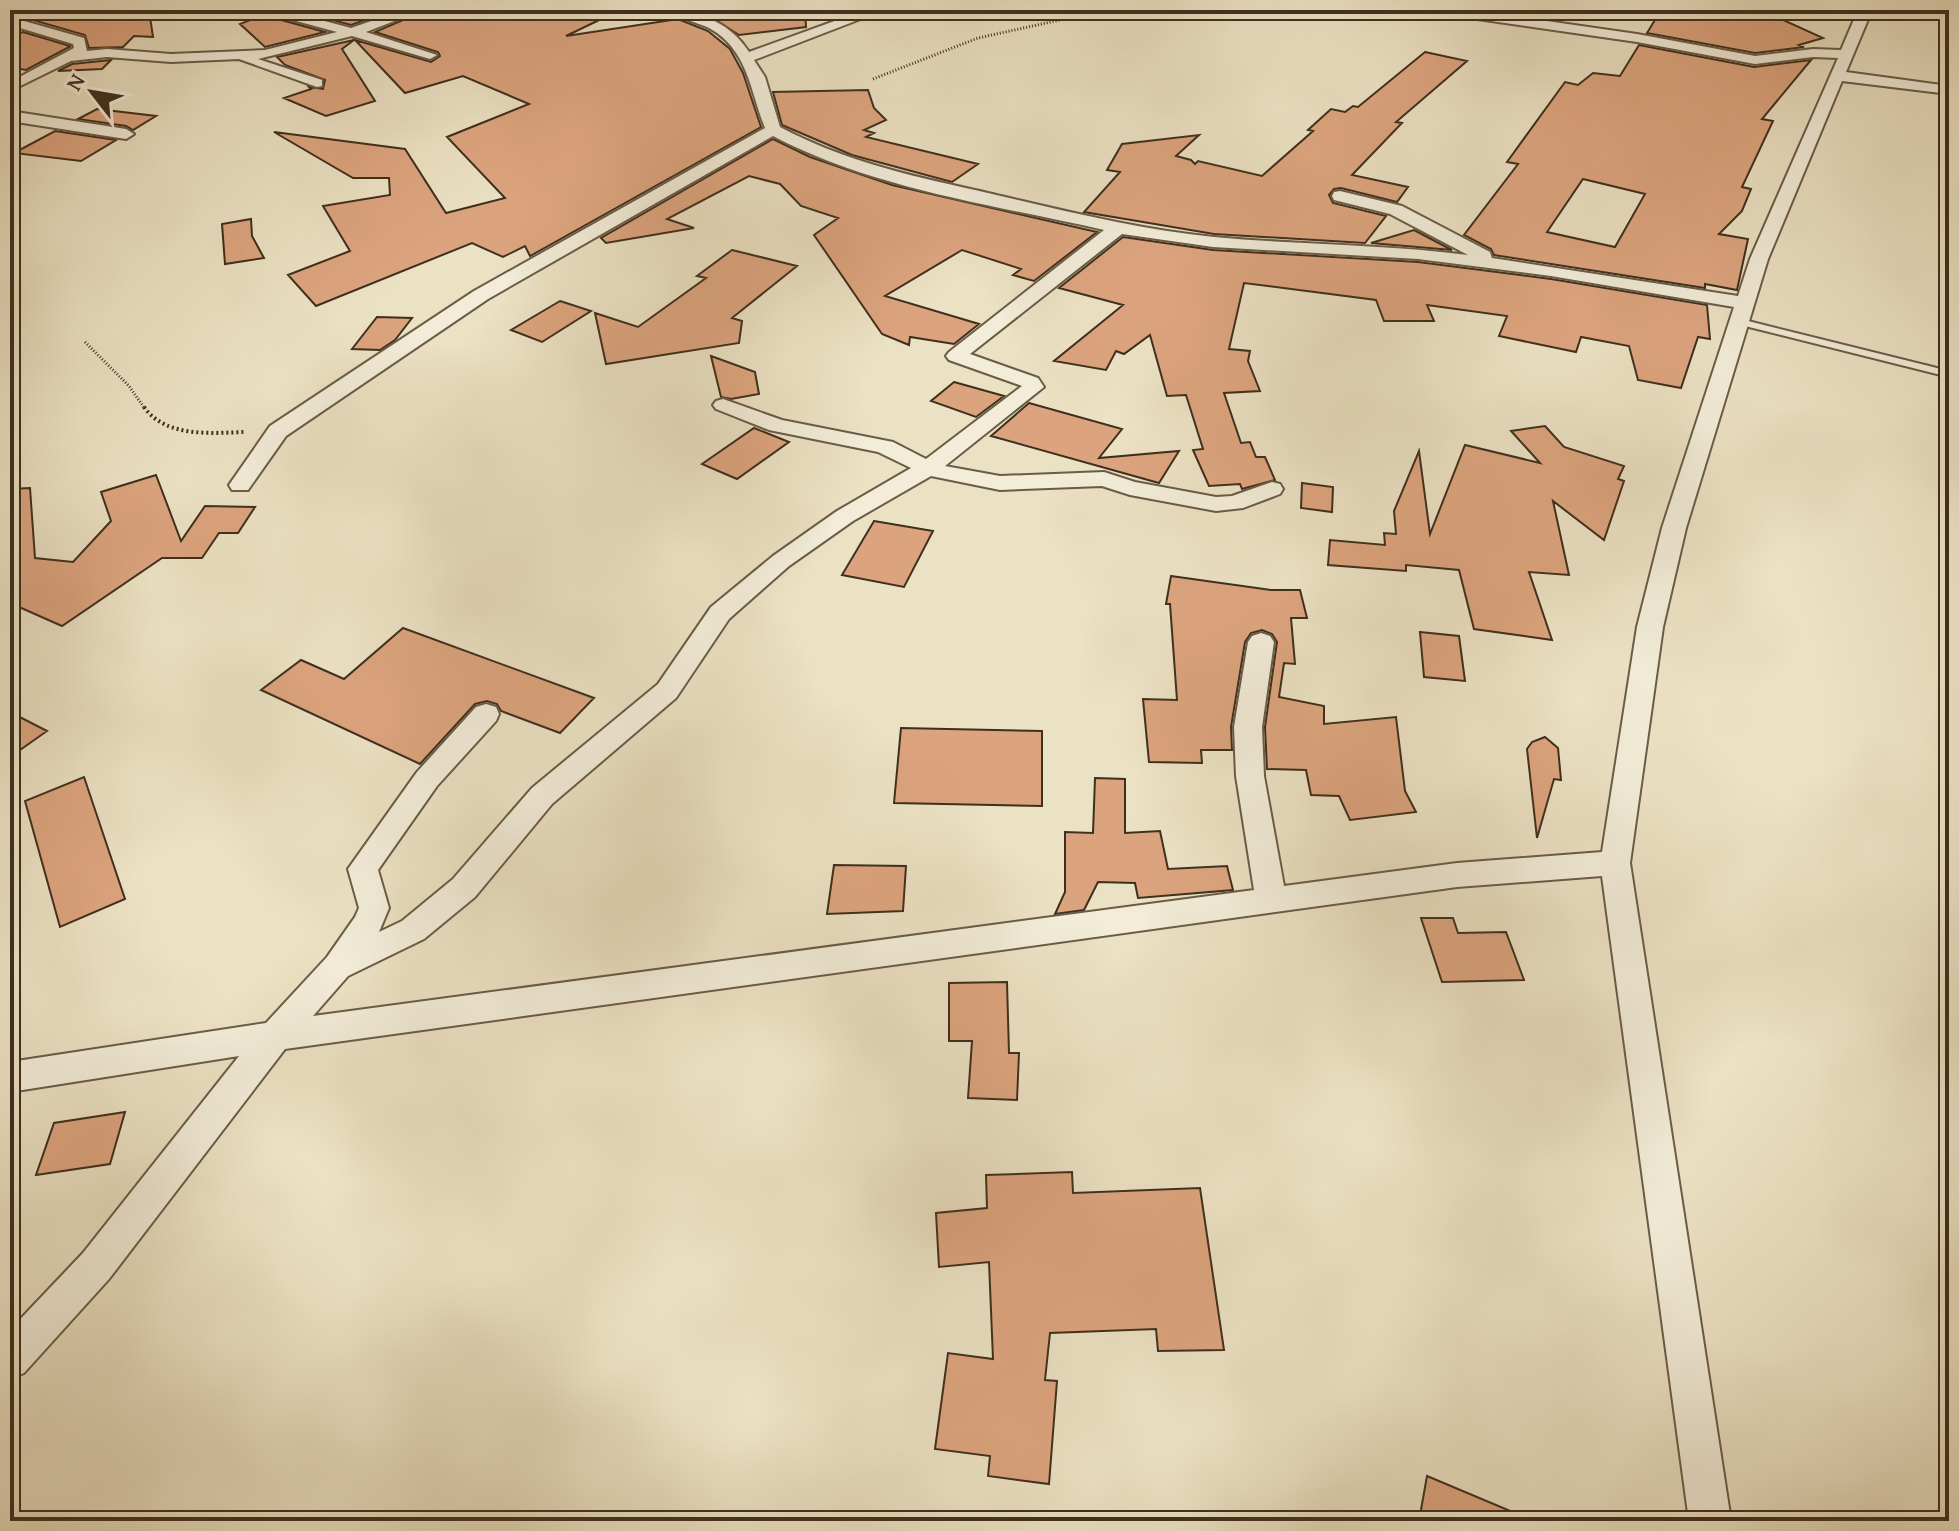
<svg xmlns="http://www.w3.org/2000/svg" width="1959" height="1531" viewBox="0 0 1959 1531" font-family="'Gentium Book Plus',serif">
  <rect width="100%" height="100%" fill="#ebe1c3"/>
  <filter id="stains"><feTurbulence type="fractalNoise" baseFrequency=".0025" numOctaves="4"/><feColorMatrix values="0 0 0 0 .2 0 0 0 0 .09 0 0 0 0 .02 0 0 0 .5 -.17"/></filter>
  <radialGradient id="worn" r=".72"><stop offset=".6" stop-color="#630" stop-opacity="0"/><stop offset="1" stop-color="#630" stop-opacity=".3"/></radialGradient>
  <path fill="#dca47e" stroke="#3f2f1e" stroke-width="2" fill-rule="evenodd" d="M12,10H149L153,37L134,36L123,47L89,48L85,35L12,14Z
    M295,10H394L351,25Z
    M426,10H620L566,36L678,19L708,31L730,49L743,73L761,127L530,256L525,246L503,257L472,243L316,306L288,275L350,251L323,206L390,195L389,178H353L274,132L405,149L446,213L505,198L447,137L529,104L463,76L405,93L355,40L431,62L440,56L438,52L375,32Z
    M742,10H805L806,27L739,35L708,15Z
    M1661,10H1761L1823,38L1799,45L1804,47L1755,53L1647,33Z
    M263,15L325,32L265,47L240,24Z
    M23,32L70,46H71L26,70L10,67V37Z
    M354,40L342,49L375,101L326,116L284,98L311,89L309,87L323,89L325,80L285,65L277,57Z
    M1639,45L1754,67L1811,60L1762,119L1773,121L1742,187L1751,189L1742,211L1719,234L1748,239L1737,290L1705,284V288L1494,255L1491,249L1464,235L1518,164L1507,162L1565,82L1578,85L1593,73L1620,76ZM1583,179L1645,194L1615,247L1547,232Z
    M1425,52L1467,61L1396,122L1402,123L1352,175L1408,187L1397,202L1341,188L1334,189L1329,195L1333,203L1386,216L1365,243L1214,234L1084,212L1120,172L1107,170L1122,144L1199,135L1176,156L1191,160L1195,164L1198,161L1262,176L1313,131L1308,130L1331,109L1345,112L1353,106L1358,107Z
    M111,60L102,69L58,71L72,64Z
    M868,90L874,108L886,120L864,130L874,133L866,137L978,164L952,182L852,155L782,125L773,92Z
    M97,109L156,116L133,130L126,126L78,119Z
    M55,131L116,140L81,161L14,153Z
    M773,139L810,157L892,185L1097,232L1034,281L1013,275L1021,269L962,250L885,296L979,324L954,344L910,337L909,345L882,334L814,235L838,218L801,206L780,184L749,176L667,219L694,228L606,243L601,238Z
    M251,219L252,236L264,258L225,264L222,224Z
    M1414,230L1452,250L1371,243Z
    M1123,237L1213,250L1418,262L1551,279L1707,305L1710,339L1698,337L1681,388L1638,380L1629,346L1581,337L1576,352L1499,336L1507,316L1427,305L1434,321H1384L1376,300L1244,283L1229,349L1250,351L1248,361L1260,391L1224,393L1241,443L1250,442L1256,457H1265L1275,480L1242,489L1240,484L1209,486L1193,450L1203,449L1186,395L1167,396L1150,335L1124,354L1116,351L1106,370L1054,361L1123,305L1059,288Z
    M732,250L797,266L732,318L742,321L739,343L606,364L595,313L638,327L706,278L697,276Z
    M560,301L591,311L542,342L511,330Z
    M377,317L412,318L395,340L380,350L352,349Z
    M711,356L755,372L759,394L731,399L721,397Z
    M954,382L1004,396L976,417L931,401Z
    M1029,403L1122,429L1099,458L1179,451L1159,483L991,436Z
    M1545,426L1564,447L1624,466L1618,479L1624,481L1604,540L1553,501L1569,575L1529,572L1552,640L1474,629L1459,570L1406,565V571L1328,565L1330,540L1385,545L1384,533L1396,534L1394,511L1419,451L1430,534L1465,445L1540,463L1511,431Z
    M754,428L789,442L737,479L702,464Z
    M156,475L181,541L205,506L255,507L238,533H219L202,558H162L62,626L10,603V489L30,488L35,558L73,562L111,521L101,492Z
    M1302,483L1333,487L1332,512L1301,508Z
    M874,521L933,531L904,587L842,575Z
    M1171,576L1271,590H1300L1307,618H1291L1295,664L1284,663L1279,697L1324,706V724L1396,717L1405,791L1416,812L1350,820L1339,796L1311,795L1306,770L1267,769L1265,727L1277,642L1272,634L1262,630L1251,633L1245,642L1231,727L1232,750H1201L1202,763L1149,762L1143,699L1177,700L1170,604H1166Z
    M403,628L594,698L560,733L501,711L497,704L487,701L475,704L420,764L261,690L301,660L344,679Z
    M1420,632L1459,636L1465,681L1424,677Z
    M10,712L47,731L10,757Z
    M901,728L1042,731V806L894,803Z
    M1545,737L1558,748L1561,780L1554,779L1537,838L1527,749L1532,742Z
    M84,777L125,899L60,927L25,801Z
    M1095,778L1125,779V833L1160,831L1168,869L1227,866L1233,890L1138,898L1135,883L1098,882L1084,910L1055,914L1065,892V832L1093,833Z
    M834,865L906,866L903,911L827,914Z
    M1421,918H1453L1458,933L1506,932L1524,980L1442,982Z
    M1007,982L1009,1053H1019L1017,1100L968,1098L972,1041H949V983Z
    M125,1112L110,1164L36,1175L54,1123Z
    M1072,1172L1073,1193L1200,1188L1224,1350L1158,1351L1156,1329L1050,1333L1045,1380L1057,1381L1049,1484L988,1476L990,1456L935,1449L948,1353L993,1359L989,1262L939,1267L936,1213L987,1208L986,1175Z
    M1427,1476L1534,1521H1419Z"/>
  <g fill="none" stroke-linecap="round" stroke-linejoin="round">
    <defs>
      <path id="service" d="M1740,319L1949,371V377L1737,324V320Z"/>
      <path id="minor" d="M255,10H283L351,28L403,10H423L366,32L437,55L430,59L352,36L258,59L322,80V86L317,87L239,59L171,62L107,57L71,61L10,91V82L74,48L73,44L10,25V17L84,38L87,51L107,49L171,54L265,50L337,32Z
        M669,10C701,10 732,25 749,52L865,10H884L754,60L765,77L780,127C842,160 907,175 975,190C1054,208 1133,229 1214,237C1299,245 1384,244 1468,255L1390,214L1334,200L1332,196L1334,192L1340,191L1402,206L1490,252L1492,258L1738,296L1750,259L1838,58L1813,57L1755,64L1637,42L1442,14L1435,10H1470L1637,34L1755,56L1813,49L1841,50L1858,10H1872L1846,72L1949,86V94L1842,81L1768,259L1686,528L1663,627L1630,863L1731,1521H1689L1602,876L1457,887L285,1049L109,1279L24,1373L10,1379V1330L83,1253L239,1056L10,1092V1062L266,1023L327,957L355,917L359,908L348,869L417,772L476,707L486,704L496,707L499,714L496,721L437,786L378,870L389,908L379,932L402,921L453,879L532,788L658,684L711,607L773,556L837,511L911,468L878,452L769,430L716,409L713,405L716,401L723,399L782,420L893,442L926,459L1022,386L949,360L946,356L949,352L1104,230C995,205 873,189 773,136L488,299L286,436L248,490H232L229,485L270,426L474,291L765,128C750,91 748,49 709,28C696,22 680,19 669,10ZM1122,234L1213,247L1418,259L1551,276L1734,307L1662,528L1637,627L1602,852L1457,863L1284,886L1264,776L1262,727L1274,642L1270,636L1261,633L1252,636L1248,642L1234,727L1236,776L1254,890L313,1016L348,976L424,939L475,897L552,804L676,698L729,619L789,566L853,521L931,476L1000,490L1102,486L1130,495L1216,511L1243,508L1280,494L1283,489L1280,484L1272,482L1232,496L1216,497L1135,482L1104,472L1000,476L945,466L1044,387L1038,378L970,354Z
        M10,111L126,129L134,134L126,139L10,121Z"/>
    </defs>
    <use href="#service" stroke="#6a5c47" stroke-width="4"/>
    <use href="#minor" stroke="#6a5c47" stroke-width="4"/>
    <path stroke="#3f2f1e" stroke-width="3" stroke-dasharray="1 2" stroke-linecap="butt" d="M896,16L935,10
      M873,79L978,38L1105,10
      M85,342L129,386L145,409"/>
    <path stroke="#3f2f1e" stroke-width="4" stroke-dasharray="2 3" stroke-linecap="butt" d="M144,407C166,438 211,433 245,432"/>
    <use href="#service" fill="#f2ecd8" fill-rule="evenodd"/>
    <use href="#minor" fill="#f2ecd8" fill-rule="evenodd"/>
  </g>
  <rect width="1959" height="1531" fill="none" stroke="#ebe1c3" stroke-width="40"/>
  <rect x="12" y="12" width="1935" height="1507" fill="none" stroke="#3f2f1e" stroke-width="4"/>
  <rect x="20" y="20" width="1919" height="1491" fill="none" stroke="#3f2f1e" stroke-width="2"/>
  <g transform="translate(92 92) rotate(301)" stroke="#f2ecd8" stroke-width="6" paint-order="stroke">
  <path d="M0-6L14 30L0 20L-14 30Z" fill="#3f2f1e"/>
  <text y="-12" font-size="22" font-weight="bold" text-anchor="middle" fill="#3f2f1e">N</text>
  </g>
  <rect width="100%" height="100%" filter="url(#stains)"/>
  <rect width="100%" height="100%" fill="url(#worn)"/>
</svg>
